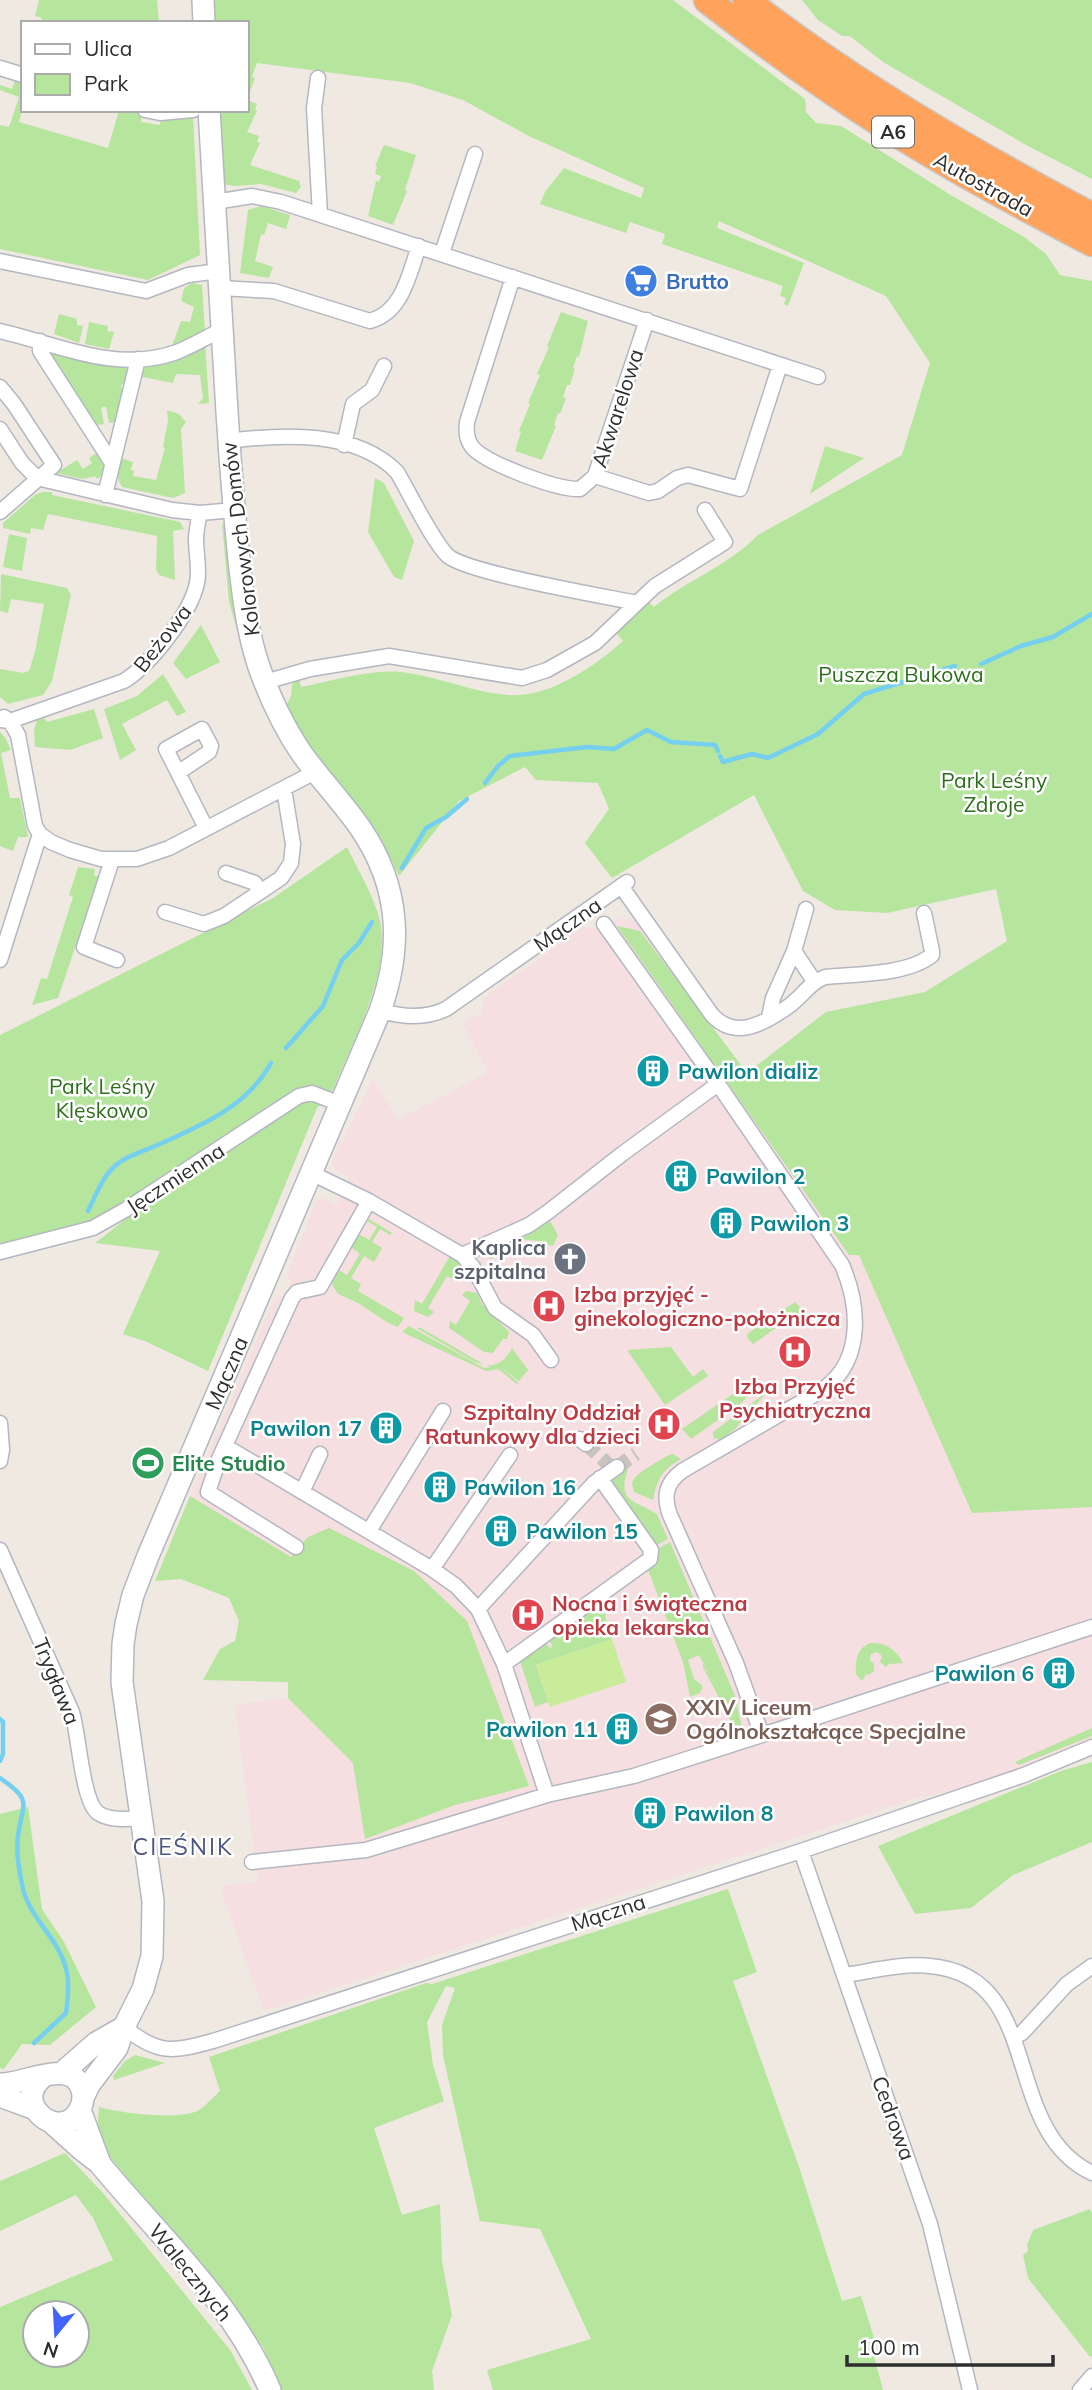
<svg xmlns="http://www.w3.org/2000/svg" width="1092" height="2390" viewBox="0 0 1092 2390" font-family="Mulish,sans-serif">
  <rect width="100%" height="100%" fill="#efe9e1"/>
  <path fill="#f5dfe0" d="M615,919H635L701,1013L747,1073L826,1012L925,992L1021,933L1092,1080V1742L1001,1779L917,1798L264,2011L221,1890L224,1889V1886L258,1882L235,1705L288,1698L289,1614L171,1541L274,1299L286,1294L291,1282L287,1273L291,1264L295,1263L293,1260L304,1232L308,1231L306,1227L316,1200L324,1198L337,1205L339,1200L349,1177L335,1170L332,1163L340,1142L345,1141V1135L373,1079L398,1120L488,1072L463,1024L482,1013L484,998L583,927L597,929Z"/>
  <path fill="#b6e59e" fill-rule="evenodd" d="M39,0H157L159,23H41L42,18L35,16Z
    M211,0H673L805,99L806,112L816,123L841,126L949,194L1024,237L1046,254L1060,275L1092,281V1507L972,1513L859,1255H849L617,926L640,931L747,1073L826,1012L925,992L1007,941L996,889L887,913L835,910L803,891L754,795L612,878L585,843L609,809L598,783L536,780L525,767L459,801L399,876C391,860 384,842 374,828C345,786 306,753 286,706L291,696L292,684L299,678L301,687C333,681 369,669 401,672C438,676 473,693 510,695C549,698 595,666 623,641L616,633L648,601L654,607C687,580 728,566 758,535L902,455L930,363L886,296L719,221L717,228L804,263L788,306L784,304L786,298L780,296L783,286L662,244L665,234L630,222L626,233L540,204L545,192L564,168L641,198L644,188L529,136L463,100L410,83L257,63L252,77L255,78L249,94H247V23H212Z
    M802,0H1092V179L1026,145L883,62L850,36H842L818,20Z
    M16,78L23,80V107L19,122L108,148L119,110L142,113L141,122L160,125L161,116H193L200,255L148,280L0,249V125L9,127L19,97L0,90V85L12,89Z
    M247,100L257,104L255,110L257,111L247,132L259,136L257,142L260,143L250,165L299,181L301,187L296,193L261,184L235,186L223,184L217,110H247Z
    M384,145L416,155L405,190L407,191L393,225L368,216L376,181L379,182L381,176L375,174L377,167L375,166Z
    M261,206L290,215L286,229L268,223L264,235L261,234L255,261L273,267L269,278L240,273L248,210Z
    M192,283L202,285L205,331L172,346L181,321L190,322L194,307L181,301L184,288Z
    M561,312L588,321L579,357L577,356L573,368L575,369L570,385H567L563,397L566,398L560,414L558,413L554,425L556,426L542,460L515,451L521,432L519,431L530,404L528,403L540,375L537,374L549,347L547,346Z
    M59,314L77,319V325L83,326L79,343L54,334Z
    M89,322L108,326L107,331L114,332L109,349L85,344Z
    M205,343L209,403L198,404L203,398L200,375L176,374L173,383L138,376L143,365Z
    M49,350L129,363L127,385L122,384L121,388L126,389L119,422L109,423L106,407H103L101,408L104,424L93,426L47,355Z
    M167,410L179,414L186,422L181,429L185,493L173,498L122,487C116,477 118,469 120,458L133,462L131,470L134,471L133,476L156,480L165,448L163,447L168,421Z
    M825,446L864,458L810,494Z
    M99,451L106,467L103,474L97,479L95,476L83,479L56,473L77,460L83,469L92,463L89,458Z
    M375,478L384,483L414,541L402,580L394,577L368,532Z
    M42,492H52V495L180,522L184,529L173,531L175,580L159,575L156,570L157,536L48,514L43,530L31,528L30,534L3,528V523L35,495Z
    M222,523L229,534L246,661L229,602Z
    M9,534L27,538L22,571L3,567Z
    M1,574L67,588L71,595L52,681L43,695L8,704L0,697V669L23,673L29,671L35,652L44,604L11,599L8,613L0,611Z
    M201,625L220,662L186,679L173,663Z
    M163,674L186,712L177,716L167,700L122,724L136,750L120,760L104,709L137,696Z
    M94,709L103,738L70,750L35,747L34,730L37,720L44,718L47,722Z
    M0,732L6,739L11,750L1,753L10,798H20L28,837H18L13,851L0,846Z
    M347,847C358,870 374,896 380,921C391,974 352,1042 333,1090L330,1092L303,1088L115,1212L75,1230L0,1248V1035L273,898Z
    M78,867L95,869L94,875L99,877L58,998L32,1005L41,978L47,979L73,897L69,895Z
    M303,1099L313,1100L320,1105L317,1108L208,1371L147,1342L123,1334L160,1251L95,1243L175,1181Z
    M369,1219L392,1233L390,1235L380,1229L372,1242L382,1248L374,1262L364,1256L351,1278L361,1284L358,1291L404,1318L398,1327L388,1323L358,1303L338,1294L332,1284L337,1269L347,1275L360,1254L351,1247L359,1234L369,1240L377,1227L367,1221Z
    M549,1219L558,1235L553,1246L547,1245V1242L520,1239L491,1259L481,1253L539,1227Z
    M450,1256L459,1263L462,1272L456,1281L447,1276L428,1308L434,1312L428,1317L414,1311L415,1300L422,1304Z
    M466,1291L477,1293L482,1304L509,1332L507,1339H503L493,1353L484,1352L449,1328L450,1321L456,1325L470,1301L462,1295Z
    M795,1302L805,1313L798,1318L795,1315L753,1344L748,1339L747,1334Z
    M409,1326L484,1368L491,1367L473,1361L418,1329L419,1327L485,1365C499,1367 506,1359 512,1348L528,1370L519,1381L499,1366L518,1382L517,1384L498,1369L486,1371L402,1332Z
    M671,1347L693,1377L703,1369L708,1376L665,1405L627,1350Z
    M763,1382L739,1405L691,1439L682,1429L746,1385L750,1391Z
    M767,1392L735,1429L719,1441L717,1438L714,1439L713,1432Z
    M673,1454L681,1459C662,1470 657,1479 653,1500L634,1492C633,1487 631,1485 633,1480C637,1473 668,1454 673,1454Z
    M629,1466C616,1502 632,1499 657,1514L668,1539L655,1546L611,1483L615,1476Z
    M190,1496L291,1557L308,1537L329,1528L414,1571L467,1621L529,1786L455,1805L365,1839L353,1763L288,1698V1682L203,1680L220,1649L235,1641L239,1621L229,1598L181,1579L155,1581Z
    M670,1542L735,1696L741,1723L740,1734L735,1729L703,1667V1663L726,1705L699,1655L688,1660L694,1679L703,1686L700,1693L690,1697L683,1662L647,1567L658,1558L657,1549Z
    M594,1605L600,1614L604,1612L612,1639L536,1665L548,1702L535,1707L519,1658L544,1641L550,1648L553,1646L547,1638Z
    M870,1643C885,1642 896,1649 903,1663L889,1664L886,1667L880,1662L882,1656L877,1652L871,1654L870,1660L874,1664V1671L868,1675L866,1674L862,1681L856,1674C855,1661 857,1648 870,1643Z
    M1092,1728V1736L1019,1765L1015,1762Z
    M1092,1762V1842L1013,1875L971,1908L915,1914L878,1846L1061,1771Z
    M28,1807L42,1909L64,1942L96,2007L50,2045L22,2044L4,2069L0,2068V1814Z
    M728,1889L757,1972L733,1981L798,2164L842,2301L861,2296L874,2338L870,2341L883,2390H493L487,2370L591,2339L540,2229L480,2221L443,2055L442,2025L455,1988L446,1986L427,2022L433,2065L444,2101L374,2128L402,2215L440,2204L442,2261L452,2315L432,2371L434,2390H282L263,2347L102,2147L98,2122L99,2107C120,2113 180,2121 199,2110C207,2105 214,2096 220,2091L209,2057L426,1983L432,1984Z
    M135,2055L165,2063L114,2080L113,2076L125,2061Z
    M65,2153L103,2193L230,2350L252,2390H0V2307L113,2260L93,2218L76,2195L0,2231V2181ZM35,2313H77V2355H35Z
    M1090,2209L1092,2213V2356L1090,2357L1028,2278L1023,2255L1028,2251L1027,2245L1033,2230Z"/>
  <path fill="#c9ec9a" d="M612,1639L626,1682L550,1707L536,1665Z"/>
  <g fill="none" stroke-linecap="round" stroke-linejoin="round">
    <path stroke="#75cff0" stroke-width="4.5" d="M981,664L1021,646L1053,637L1092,614
      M720,756L723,762L752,754L768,758L818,734L864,694L955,666
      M485,783L498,766L510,756L587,747L614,749L647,730L671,742L715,745L718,751
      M402,868L426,828L446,817L467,799
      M286,1048L323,1006L342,960L359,943L372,922
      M88,1211C96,1195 104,1172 120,1162C130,1155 144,1151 155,1146C200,1126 247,1107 271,1063
      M0,1719L3,1722V1754L0,1761
      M0,1778C33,1801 23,1801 18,1836C16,1850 19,1870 22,1884C27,1915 56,1936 65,1965C70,1980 68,1997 66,2013L34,2043"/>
    <path stroke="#c8c4bd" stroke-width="14" stroke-dasharray="14 7" stroke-linecap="butt" d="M586,1444L609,1465
      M617,1467L636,1454"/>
    <defs>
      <path id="street" d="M0,68L23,75
        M318,78L314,108L320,214
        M145,110L160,113L193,110
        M215,202L252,196L281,202L818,377
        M442,253L475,154
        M0,261L146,291L188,275L219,271
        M513,277L467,422C466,431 466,440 473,448C488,464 557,490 580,489L595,476L647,320
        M220,288L274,291L370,321C403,312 409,274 419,246
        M0,331C57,344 114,373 174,353C191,347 206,337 222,330
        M40,341V351L112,463
        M0,387L14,404L54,465L0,512
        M0,429L22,463L37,478L172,510L200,513
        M228,441C282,434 356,430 397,472C409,492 433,542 448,556C468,573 603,596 637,603L595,643L547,670L522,678L389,656L310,669L265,682
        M344,445L353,404L372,390L384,366
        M595,476L649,493L658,491L677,478L688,475L740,489L780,365
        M105,495L138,359
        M637,603L655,586L725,542L705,510
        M4,717L10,721L124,681C150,665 191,613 197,583C200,569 196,554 196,540C196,531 198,522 200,513L234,510
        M0,720L10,721L18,735L35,826L40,834L51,842L70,850L101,859H137L169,848L315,772
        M179,772L209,752L211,746L202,729L166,749L206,828
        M112,860L84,947L117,960
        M226,873L255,883L259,892
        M621,886L712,1015C735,1040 763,1024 786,1008C801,999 808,983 825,977C855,974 908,975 932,955V951L924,913
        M806,909L794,951L814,981
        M165,912L204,924L224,916L281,878L291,863L293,844L284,789
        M0,960L40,834
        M380,1011C404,1017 424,1019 446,1009L627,882
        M769,1017L773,998L794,951
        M311,1173L369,1201L462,1255L529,1225L548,1212L622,1154L718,1084L604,924
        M0,1252L93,1228L125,1210L299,1096L312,1093L340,1104
        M462,1255L473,1267L495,1308L533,1335L551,1360
        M0,1423L2,1450L0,1461
        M580,1439L586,1444
        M225,1446L432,1569L456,1586L478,1609L504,1664L547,1795
        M302,1492L320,1454
        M369,1531L443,1411
        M296,1547L208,1492L219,1459L292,1298L297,1292L320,1287L369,1201
        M0,1550L72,1712C79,1735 82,1801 98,1813C110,1821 128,1819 141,1818
        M432,1569L510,1455
        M478,1609L594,1483L617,1467
        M504,1664L650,1559L651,1550L600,1478
        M762,1735L1092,1627
        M801,1851L930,2224L970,2390
        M252,1862L366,1850L547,1795L634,1776L762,1735L736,1663L670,1515C663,1496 666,1483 682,1471C713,1453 744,1435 775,1417C791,1407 810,1399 826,1387C864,1358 859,1304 842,1265L718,1084
        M845,1975C872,1971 902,1963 930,1966C1046,1976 999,2129 1092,2173
        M124,2027C158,2055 173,2052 213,2041L801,1851L1024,1775L1092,1747
        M1014,2037L1022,2033L1067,1984L1092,1966
        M1080,2390L1092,2376"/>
      <path id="secondary" d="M203,0L204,23
        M63,2072L96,2043L124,2027
        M0,2084C25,2085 72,2056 82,2090C84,2097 83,2104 79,2111C59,2144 9,2102 44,2076
        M0,2096L35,2109
        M83,2098L89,2085L117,2048L124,2027L143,1989L152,1956L153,1901L122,1682L123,1644L126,1624L133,1595L148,1556L380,1011C403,946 400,887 361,829C343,803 321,780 302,754C283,726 269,696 258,664C247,630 243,595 239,560C234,510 230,461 227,412C221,311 215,211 209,110
        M80,2110L99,2161
        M51,2122L81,2149L99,2163C159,2236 233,2302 270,2390"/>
      <path id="highway" d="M707,0C766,46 827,90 891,130C956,171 1024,207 1092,243
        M746,0C854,84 972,152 1092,216"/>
    </defs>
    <use href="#street" stroke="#b4b7c1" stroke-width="17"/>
    <use href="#secondary" stroke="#b4b7c1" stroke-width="24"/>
    <use href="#highway" stroke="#c9c9c9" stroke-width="29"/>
    <use href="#street" stroke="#fff" stroke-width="14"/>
    <use href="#secondary" stroke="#fff" stroke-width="21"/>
    <use href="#highway" stroke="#ffa35c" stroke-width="26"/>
  </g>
  <defs>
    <symbol id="supermarket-disc" viewBox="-11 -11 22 22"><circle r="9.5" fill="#3f7fe0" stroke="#fff"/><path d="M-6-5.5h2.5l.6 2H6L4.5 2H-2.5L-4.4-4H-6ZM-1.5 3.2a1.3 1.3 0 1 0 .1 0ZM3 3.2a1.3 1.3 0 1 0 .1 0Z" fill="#fff"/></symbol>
    <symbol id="building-disc" viewBox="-11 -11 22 22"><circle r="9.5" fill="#0f9aa8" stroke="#fff"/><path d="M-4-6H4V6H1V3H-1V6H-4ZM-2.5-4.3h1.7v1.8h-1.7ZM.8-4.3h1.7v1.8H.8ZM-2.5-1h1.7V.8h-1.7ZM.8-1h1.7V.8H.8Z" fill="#fff"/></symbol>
    <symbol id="church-disc" viewBox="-11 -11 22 22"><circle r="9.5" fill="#6b7280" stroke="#fff"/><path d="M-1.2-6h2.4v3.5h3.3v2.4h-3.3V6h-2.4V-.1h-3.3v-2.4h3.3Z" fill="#fff"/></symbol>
    <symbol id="hospital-disc" viewBox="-11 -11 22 22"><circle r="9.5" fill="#e0444e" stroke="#fff"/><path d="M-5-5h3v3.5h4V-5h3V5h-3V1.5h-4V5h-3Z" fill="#fff"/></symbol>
    <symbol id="stadium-disc" viewBox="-11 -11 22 22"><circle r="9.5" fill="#2e9e5b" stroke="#fff"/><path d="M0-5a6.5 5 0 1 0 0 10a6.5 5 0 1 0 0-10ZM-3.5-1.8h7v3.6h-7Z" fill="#fff"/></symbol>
    <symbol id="school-disc" viewBox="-11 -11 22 22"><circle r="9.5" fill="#8d6e63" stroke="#fff"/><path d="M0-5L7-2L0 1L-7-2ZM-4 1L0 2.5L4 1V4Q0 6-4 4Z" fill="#fff"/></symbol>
  </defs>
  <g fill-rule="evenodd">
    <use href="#supermarket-disc" x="622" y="262" width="38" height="38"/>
    <use href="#building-disc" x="634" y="1052" width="38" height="38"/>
    <use href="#building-disc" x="662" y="1157" width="38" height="38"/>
    <use href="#building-disc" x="707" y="1204" width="38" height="38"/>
    <use href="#church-disc" x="551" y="1240" width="38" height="38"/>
    <use href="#hospital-disc" x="530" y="1287" width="38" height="38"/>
    <use href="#hospital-disc" x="776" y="1333" width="38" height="38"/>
    <use href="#hospital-disc" x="645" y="1405" width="38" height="38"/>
    <use href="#building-disc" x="367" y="1409" width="38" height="38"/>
    <use href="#stadium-disc" x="129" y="1444" width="38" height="38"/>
    <use href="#building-disc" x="421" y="1468" width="38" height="38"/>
    <use href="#building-disc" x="482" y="1512" width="38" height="38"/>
    <use href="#hospital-disc" x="509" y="1596" width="38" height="38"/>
    <use href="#building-disc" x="1040" y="1654" width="38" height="38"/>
    <use href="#school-disc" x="642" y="1700" width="38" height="38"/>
    <use href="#building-disc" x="603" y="1710" width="38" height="38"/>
    <use href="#building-disc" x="631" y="1794" width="38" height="38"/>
  </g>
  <g text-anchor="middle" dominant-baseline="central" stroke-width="5" stroke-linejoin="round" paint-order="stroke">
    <rect fill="#fff" stroke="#6d6d6d" stroke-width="2" x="872" y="116.5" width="42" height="31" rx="5"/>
    <g font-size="19" font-weight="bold" fill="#2e2e2e">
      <text x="893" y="132">A6</text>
    </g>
    <g font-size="21" fill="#2e2e2e" stroke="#fff">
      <text transform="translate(984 184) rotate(29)">Autostrada</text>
      <text transform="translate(617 408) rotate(-72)">Akwarelowa</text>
      <text transform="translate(240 539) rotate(-97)">Kolorowych Domów</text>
      <text transform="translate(162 638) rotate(-52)">Beżowa</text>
      <text transform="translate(567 924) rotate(-35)">Mączna</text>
      <text transform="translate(175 1178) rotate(-33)">Jęczmienna</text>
      <text transform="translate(226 1373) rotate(-67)">Mączna</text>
      <text transform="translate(57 1681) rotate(68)">Trygława</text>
      <text transform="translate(608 1912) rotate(-18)">Mączna</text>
      <text transform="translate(894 2118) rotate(70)">Cedrowa</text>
      <text transform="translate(191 2272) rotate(51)">Walecznych</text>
    </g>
    <g font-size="21" font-weight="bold" fill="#366cbe" stroke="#fff" text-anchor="start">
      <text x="666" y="281">Brutto</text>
    </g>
    <g font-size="21" fill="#2c6e1b" stroke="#fff">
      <text x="901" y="674">Puszcza Bukowa</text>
      <text x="994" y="780">Park Leśny<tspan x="994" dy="24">Zdroje</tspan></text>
      <text x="102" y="1086">Park Leśny<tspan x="102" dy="24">Klęskowo</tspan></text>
    </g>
    <g font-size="21" font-weight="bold" fill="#0d838f" stroke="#fff" text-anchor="start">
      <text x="678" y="1071">Pawilon dializ</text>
      <text x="706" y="1176">Pawilon 2</text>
      <text x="750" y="1223">Pawilon 3</text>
      <text x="362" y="1428" text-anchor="end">Pawilon 17</text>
      <text x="464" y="1487">Pawilon 16</text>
      <text x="526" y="1531">Pawilon 15</text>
      <text x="1034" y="1673" text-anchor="end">Pawilon 6</text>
      <text x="598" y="1729" text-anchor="end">Pawilon 11</text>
      <text x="674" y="1813">Pawilon 8</text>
    </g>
    <g font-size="21" font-weight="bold" fill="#5b616d" stroke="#fff" text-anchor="end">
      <text x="546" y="1247">Kaplica<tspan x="546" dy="24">szpitalna</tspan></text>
    </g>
    <g font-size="21" font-weight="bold" fill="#be3a42" stroke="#fff" text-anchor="start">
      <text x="574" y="1294">Izba przyjęć -<tspan x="574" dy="24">ginekologiczno-położnicza</tspan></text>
      <text x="795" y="1386" text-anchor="middle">Izba Przyjęć<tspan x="795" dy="24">Psychiatryczna</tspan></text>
      <text x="640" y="1412" text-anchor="end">Szpitalny Oddział<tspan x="640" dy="24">Ratunkowy dla dzieci</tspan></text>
      <text x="552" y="1603">Nocna i świąteczna<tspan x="552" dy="24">opieka lekarska</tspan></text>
    </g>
    <g font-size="21" font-weight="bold" fill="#27864d" stroke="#fff" text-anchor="start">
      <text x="172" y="1463">Elite Studio</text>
    </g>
    <g font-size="21" font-weight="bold" fill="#785e54" stroke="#fff" text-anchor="start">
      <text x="686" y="1707">XXIV Liceum<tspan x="686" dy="24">Ogólnokształcące Specjalne</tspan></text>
    </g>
    <g font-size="23" letter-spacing="2" fill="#4d5680" stroke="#fff">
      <text x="183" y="1846">CIEŚNIK</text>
    </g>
  </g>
  <rect x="21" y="21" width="228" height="91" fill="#ffffff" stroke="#ababab" stroke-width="2"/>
  <rect x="35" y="44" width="35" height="10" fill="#ffffff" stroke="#ababab" stroke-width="2"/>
  <text x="84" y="56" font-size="21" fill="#2e2e2e">Ulica</text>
  <rect x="35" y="74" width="35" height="21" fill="#b6e59e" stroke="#ababab" stroke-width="2"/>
  <text x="84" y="91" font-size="21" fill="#2e2e2e">Park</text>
  <g transform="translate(56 2334) rotate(198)"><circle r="33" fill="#ffffff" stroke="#ababab" stroke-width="2"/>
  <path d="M0-5L12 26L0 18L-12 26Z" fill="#4264fb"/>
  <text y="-10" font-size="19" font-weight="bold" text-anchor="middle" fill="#2e2e2e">N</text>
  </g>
  <path d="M847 2355v10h206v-10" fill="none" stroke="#2e2e2e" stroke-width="3.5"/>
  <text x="858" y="2355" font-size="21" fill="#2e2e2e" stroke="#ffffff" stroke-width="5" paint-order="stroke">100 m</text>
</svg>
